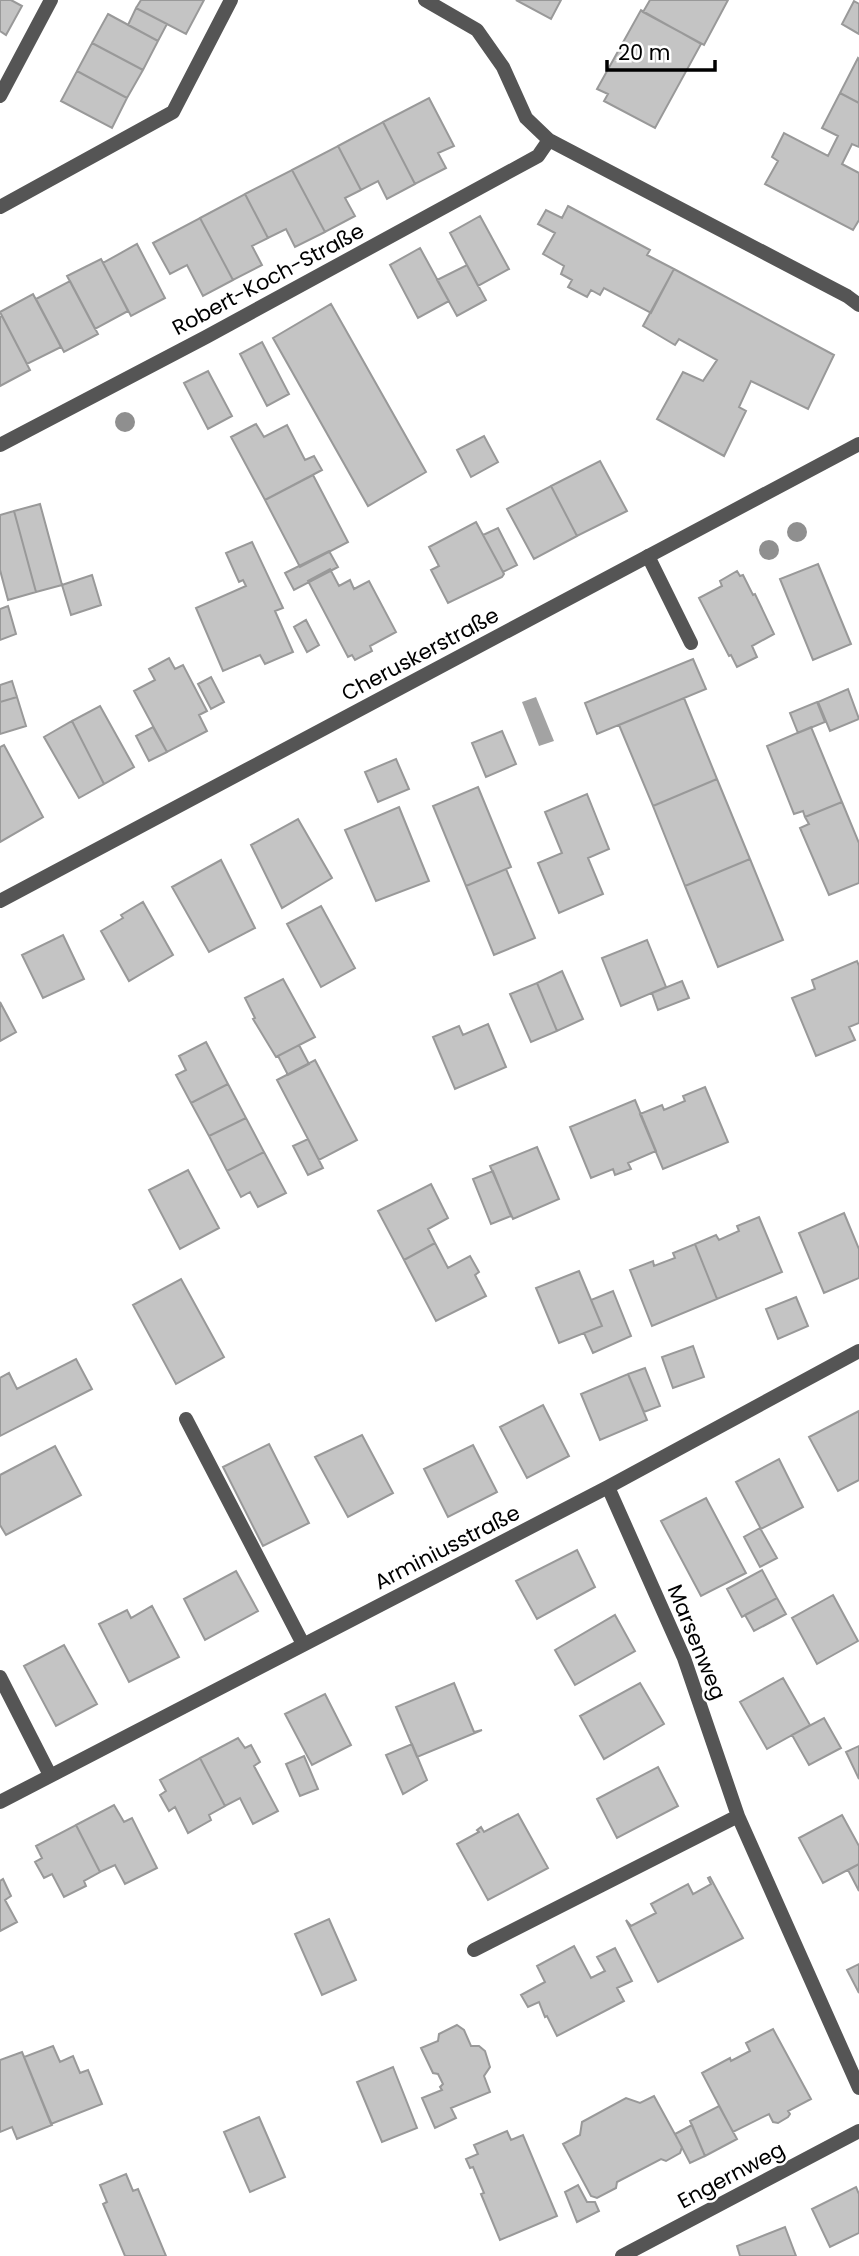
<svg xmlns="http://www.w3.org/2000/svg" width="859" height="2256" viewBox="0 0 859 2256" font-family="Poppins,sans-serif">
  <rect width="100%" height="100%" fill="#fff"/>
  <path fill="#a3a3a3" d="M536,697L554,741L539,746L522,702Z"/>
  <path fill="#c4c4c4" stroke="#999" stroke-width="2" d="M0,0H11L22,6L6,35L0,31Z
    M141,0H204L186,34L136,8Z
    M516,0H561L551,19Z
    M650,0H728L704,45L643,12Z
    M854,1L859,4V34L842,24Z
    M136,8L167,24L158,41L128,25Z
    M641,10L701,44L655,128L604,101L608,94L597,89Z
    M108,14L158,41L143,70L92,43Z
    M92,43L143,70L127,98L77,71Z
    M858,58L859,59V103L840,93Z
    M77,71L127,98L112,128L61,101Z
    M840,93L859,103V147L852,144L842,164L859,173V220L853,230L765,184L778,161L772,157L784,133L828,156L838,136L822,128Z
    M429,98L454,146L438,153L446,168L415,184L383,122Z
    M383,122L415,184L387,199L378,181L361,190L338,146Z
    M338,146L361,190L345,198L355,216L325,232L292,170Z
    M292,170L325,232L295,247L286,229L268,238L245,194Z
    M245,194L268,238L252,246L262,265L233,280L200,218Z
    M568,206L650,250L647,255L674,269L651,313L604,288L600,295L591,290L587,297L568,287L572,280L561,274L564,266L543,254L555,233L538,224L546,210L562,218Z
    M480,216L509,269L478,286L450,233Z
    M200,218L233,280L203,296L187,265L170,274L153,243Z
    M137,244L165,298L131,316L103,263Z
    M420,248L449,301L418,318L390,265Z
    M101,259L128,311L95,329L67,276Z
    M467,265L486,300L457,316L437,280Z
    M674,269L834,355L808,409L751,381L739,407L746,411L724,456L657,419L683,372L703,381L717,360L679,339L675,345L643,326Z
    M70,281L98,334L64,352L36,299Z
    M33,294L61,347L27,364L0,312Z
    M331,304L426,472L368,506L273,338Z
    M2,316L30,370L0,386V317Z
    M262,342L289,394L267,406L240,354Z
    M208,371L232,416L208,429L184,383Z
    M256,424L264,437L287,425L305,460L314,456L322,470L265,500L231,437Z
    M484,436L498,462L471,477L457,450Z
    M600,461L627,511L577,536L551,486Z
    M313,475L348,542L300,567L265,500Z
    M551,486L577,536L534,559L507,509Z
    M40,504L62,585L36,592L14,511Z
    M14,511L36,592L8,600L0,570V515Z
    M476,522L504,574L502,577L448,603L431,570L439,566L429,547Z
    M498,528L517,565L503,572L483,535Z
    M252,542L283,608L275,611L293,652L265,664L260,655L223,671L196,608L246,586L243,580L239,582L226,553Z
    M329,551L338,567L294,590L285,573Z
    M818,564L851,644L813,660L780,579Z
    M330,569L339,586L350,580L354,589L369,581L396,632L370,646L372,651L355,660L352,655L348,657L308,581Z
    M737,571L740,576L743,575L753,595L755,594L774,634L752,646L757,657L737,667L731,655L729,656L699,598L722,586L720,581Z
    M92,575L101,605L71,615L62,585Z
    M8,606L16,634L0,640V609Z
    M306,620L319,645L307,652L294,627Z
    M169,658L175,669L183,665L207,711L199,715L207,731L167,752L134,691L155,680L149,669Z
    M693,659L706,689L597,734L585,703Z
    M211,677L224,702L211,709L198,684Z
    M12,681L17,697L0,702V685Z
    M848,689L859,719L830,731L818,702Z
    M17,697L26,726L0,734V702Z
    M684,698L717,779L653,806L619,725Z
    M817,702L825,722L798,733L790,713Z
    M100,706L134,767L104,784L72,721Z
    M72,721L104,784L79,798L44,737Z
    M153,727L167,752L149,761L136,736Z
    M811,727L842,802L805,817L803,811L794,814L767,746Z
    M502,731L516,764L486,777L472,743Z
    M4,745L43,817L0,842V747Z
    M396,759L409,789L378,802L365,772Z
    M717,779L750,859L685,886L653,806Z
    M478,787L511,867L466,886L433,806Z
    M587,794L609,849L588,858L603,894L559,913L538,863L562,853L545,812Z
    M842,802L859,843V883L829,895L800,828L809,824L805,817Z
    M399,807L429,881L376,901L345,830Z
    M298,819L332,878L282,908L251,845Z
    M750,859L783,940L718,967L685,886Z
    M221,860L255,928L209,952L172,887Z
    M506,869L535,938L494,955L466,886Z
    M143,902L173,955L129,981L101,931L123,918L121,915Z
    M321,906L355,968L321,987L287,924Z
    M63,935L84,979L43,998L22,955Z
    M647,940L666,987L621,1006L602,958Z
    M857,961L859,966V1023L849,1027L855,1040L816,1056L792,998L815,989L812,980Z
    M562,971L583,1019L557,1031L537,983Z
    M283,979L315,1037L276,1057L253,1019L255,1018L245,998Z
    M682,981L689,998L658,1010L652,993Z
    M537,983L557,1031L531,1042L510,994Z
    M0,1002L16,1032L0,1041Z
    M488,1024L506,1067L455,1089L433,1037L459,1026L463,1035Z
    M206,1042L228,1084L191,1103L176,1075L186,1070L179,1056Z
    M299,1045L309,1064L288,1075L278,1056Z
    M315,1060L357,1140L319,1160L277,1080Z
    M228,1084L246,1118L209,1136L191,1103Z
    M705,1087L728,1142L663,1169L640,1114L662,1105L664,1110L685,1101L683,1096Z
    M635,1100L656,1151L628,1163L631,1169L615,1175L613,1169L591,1178L570,1127Z
    M246,1118L264,1152L227,1171L209,1136Z
    M308,1139L323,1168L308,1175L293,1146Z
    M537,1147L559,1199L513,1219L490,1166Z
    M264,1152L286,1193L258,1207L250,1192L241,1197L227,1171Z
    M188,1170L219,1228L180,1249L149,1190Z
    M493,1171L511,1216L491,1224L473,1179Z
    M431,1184L448,1218L428,1229L435,1243L404,1260L378,1211Z
    M844,1213L859,1249V1278L824,1293L799,1233Z
    M759,1217L782,1272L717,1299L695,1244L716,1235L719,1240L739,1231L737,1226Z
    M435,1243L448,1268L470,1256L479,1272L475,1275L486,1296L436,1321L404,1260Z
    M695,1244L717,1299L652,1326L630,1270L653,1261L654,1266L675,1258L673,1253Z
    M579,1271L602,1326L559,1343L536,1288Z
    M181,1279L224,1357L176,1384L133,1305Z
    M613,1291L631,1336L593,1353L584,1333L602,1326L591,1300Z
    M796,1297L808,1326L778,1339L766,1309Z
    M693,1346L704,1377L673,1388L662,1357Z
    M76,1359L92,1389L0,1436V1378L9,1373L17,1389Z
    M645,1368L660,1406L644,1412L628,1374Z
    M628,1374L647,1420L600,1440L581,1394Z
    M543,1405L569,1456L527,1478L500,1427Z
    M859,1411V1480L838,1491L809,1437Z
    M362,1435L393,1493L348,1517L315,1457Z
    M269,1444L309,1523L263,1546L223,1467Z
    M473,1445L497,1492L448,1517L424,1469Z
    M55,1446L81,1495L6,1535L0,1525V1475Z
    M779,1459L803,1507L761,1529L736,1482Z
    M706,1498L746,1573L701,1596L661,1521Z
    M760,1528L777,1558L760,1567L744,1537Z
    M577,1550L595,1587L537,1619L516,1581Z
    M762,1570L777,1598L742,1617L727,1589Z
    M236,1571L258,1611L205,1640L184,1599Z
    M833,1595L858,1641L817,1664L792,1618Z
    M777,1598L786,1614L754,1631L745,1615Z
    M152,1606L179,1657L129,1682L99,1624L127,1610L131,1618Z
    M615,1615L635,1651L575,1685L555,1650Z
    M64,1645L97,1704L56,1726L24,1666Z
    M783,1678L810,1725L767,1749L740,1702Z
    M454,1683L474,1732L482,1730L417,1757L396,1707Z
    M640,1683L664,1724L604,1759L580,1716Z
    M325,1694L351,1745L312,1765L285,1714Z
    M824,1718L841,1748L809,1765L792,1735Z
    M238,1738L245,1748L251,1745L260,1762L254,1766L278,1811L253,1824L240,1798L225,1806L200,1758Z
    M412,1744L427,1780L403,1794L386,1755Z
    M859,1746V1779L846,1752Z
    M304,1756L318,1789L300,1796L286,1764Z
    M200,1758L225,1806L209,1815L211,1820L188,1833L175,1807L169,1811L160,1795L166,1791L160,1780Z
    M658,1767L678,1806L617,1838L597,1799Z
    M114,1805L124,1822L132,1818L157,1868L125,1884L115,1865L100,1872L76,1825Z
    M518,1814L548,1868L488,1900L457,1844L479,1832L477,1830L481,1827L484,1832Z
    M842,1815L859,1846V1864L823,1883L799,1838Z
    M76,1825L100,1872L84,1881L86,1886L64,1897L52,1874L44,1878L35,1862L42,1858L36,1846Z
    M859,1864V1891L848,1870Z
    M710,1877L743,1938L658,1982L626,1920L631,1926L656,1913L651,1904L688,1884L693,1894L711,1884L708,1878Z
    M3,1879L11,1896L5,1900L17,1922L0,1931V1881Z
    M329,1919L356,1980L322,1995L295,1934Z
    M574,1946L591,1978L605,1971L597,1957L615,1948L632,1981L617,1988L624,2001L557,2036L547,2016L545,2017L539,2002L528,2007L521,1995L545,1982L537,1966Z
    M859,1964V1993L847,1970Z
    M457,2025L464,2030L471,2046H479L485,2051L490,2067L484,2076L490,2092L451,2108L456,2118L435,2128L422,2098L442,2090L440,2087L443,2084L438,2074L433,2073L421,2048L438,2041L439,2034Z
    M773,2029L811,2099L788,2111L790,2114L788,2117L778,2123L773,2122L769,2114L733,2132L702,2073L730,2058L731,2061L750,2051L746,2043Z
    M53,2046L60,2062L73,2056L80,2073L88,2070L102,2104L51,2124L24,2057Z
    M22,2052L52,2125L17,2139L12,2127L0,2132V2060Z
    M393,2067L417,2128L382,2142L357,2082Z
    M654,2096L682,2147L680,2153L666,2161L661,2159L617,2182L616,2188L597,2198L591,2196L563,2144L580,2135L582,2122L626,2098L640,2103Z
    M719,2106L737,2139L705,2156L690,2121Z
    M259,2117L285,2177L250,2192L224,2132Z
    M692,2125L705,2156L690,2163L675,2134Z
    M507,2131L511,2140L523,2135L557,2216L500,2240L481,2194L484,2193L473,2167L470,2168L466,2159L478,2154L474,2145Z
    M126,2174L133,2191L138,2189L166,2256H125L103,2204L107,2202L100,2185Z
    M578,2185L587,2202H595L599,2211L577,2222L565,2192Z
    M856,2187L859,2194V2233L830,2247L812,2209Z
    M785,2227L796,2256H740L737,2246Z"/>
  <g fill="none" stroke-linecap="round" stroke-linejoin="round">
    <path stroke="#555" stroke-width="14" d="M648,556L691,643
      M186,1419L303,1644"/>
    <path stroke="#555" stroke-width="14" d="M425,0L477,30L503,67L526,118L549,140L847,296L859,305
      M0,96L51,0
      M0,207L173,112L231,0
      M0,445L206,337L538,156L549,140
      M0,901L859,444
      M608,1487L684,1658L738,1816L859,2088
      M0,1677L50,1775
      M0,1802L608,1487L859,1351
      M474,1950L738,1816
      M622,2256L859,2131"/>
  </g>
  <g fill="#8f8f8f">
    <circle cx="125" cy="422" r="10"/>
    <circle cx="797" cy="532" r="10"/>
    <circle cx="769" cy="550" r="10"/>
  </g>
  <g text-anchor="middle" dominant-baseline="central" stroke-width="5" stroke-linejoin="round" paint-order="stroke">
    <g font-size="21" fill="#000" stroke="#fff">
      <text transform="translate(268 279) rotate(-28)">Robert-Koch-Straße</text>
      <text transform="translate(420 654) rotate(-28)">Cheruskerstraße</text>
      <text transform="translate(447 1547) rotate(-27)">Arminiusstraße</text>
      <text transform="translate(697 1642) rotate(68)">Marsenweg</text>
      <text transform="translate(731 2175) rotate(-28)">Engernweg</text>
    </g>
  </g>
  <path d="M607 60v10h108v-10" fill="none" stroke="#000000" stroke-width="3.5"/>
  <text x="618" y="60" font-size="21" fill="#000000" stroke="#ffffff" stroke-width="5" paint-order="stroke">20 m</text>
</svg>
